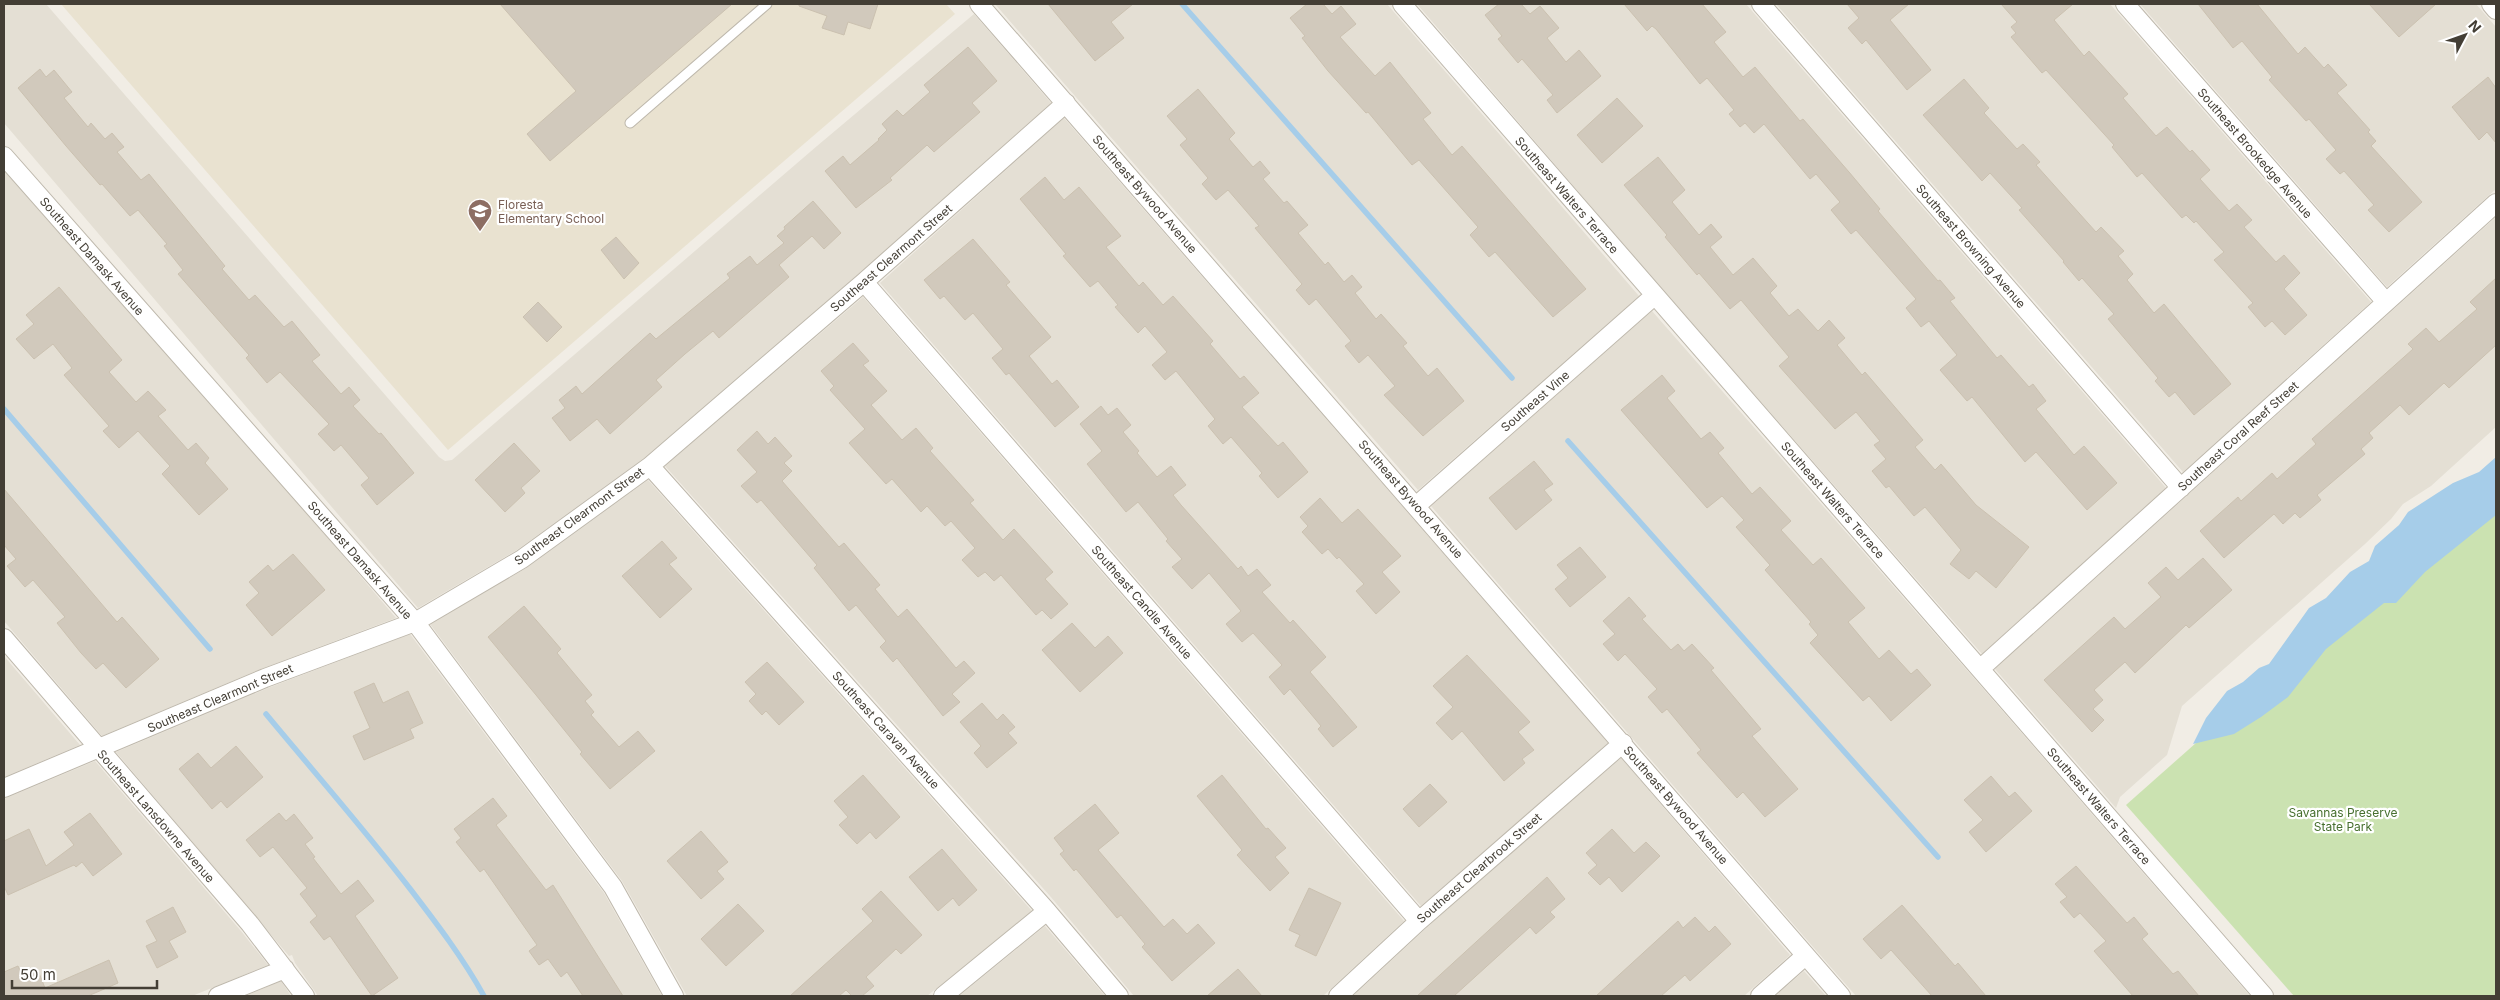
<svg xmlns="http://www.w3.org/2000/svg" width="2500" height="1000" viewBox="0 0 2500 1000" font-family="Inter,sans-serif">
  <rect width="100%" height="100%" fill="#f1ede5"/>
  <path fill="#e4dfd4" d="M4,4H46L439,457L445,461L452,460L817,146L974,14L1051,103L858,275L644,458L517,550L418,608L4,123Z
    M995,4H1387L1639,296L1418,490Z
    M1417,4H1746L2166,488L1982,654L1662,289Z
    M1776,4H2110L2371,302L2183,472Z
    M2140,4H2476L2496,27V189L2387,287Z
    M1064,118L1608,743L1421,906L880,283Z
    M4,157L396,618L261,669L102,736L4,621Z
    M2496,217V427L2431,486L2403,504L2391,519L2365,544L2182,706L2167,755L2120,797L2116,808L1995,669Z
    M863,297L1404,921L1323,996H1134L1050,896L665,466Z
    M1652,311L1972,676L2250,996H1856L1814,948L1431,506Z
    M648,480L1032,911L927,996H687L622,881L430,624L528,567Z
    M410,634L604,893L662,996H318L295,963L292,955L289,956L116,752L268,688Z
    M4,656L80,745L4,777Z
    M1621,758L1790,955L1744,996H1353L1434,921Z
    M95,761L241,931L268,965L192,996H4V799Z
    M1045,926L1105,996H959Z
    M1804,971L1826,996H1775Z
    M281,981L291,996H245Z"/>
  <path fill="#e9e2d0" d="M61,4H946L955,14L448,450Z"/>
  <path fill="#cbe2b1" d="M2496,477V996H2294L2126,805Z"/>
  <path fill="#a6cde9" d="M2496,457V515L2425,572L2396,603H2384L2326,649L2288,697L2261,717L2234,734L2193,744L2206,718L2227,691L2243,682L2259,668L2269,664L2309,608L2326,598L2350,572L2369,561L2375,546L2399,525L2408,512L2453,483L2479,472Z"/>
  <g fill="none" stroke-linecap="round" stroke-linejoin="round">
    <path stroke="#a6cde9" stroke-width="5.5" d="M1182,4L1512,378
      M4,409L210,649
      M1568,441L1938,857
      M266,714C314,772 365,830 411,890C437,924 463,958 484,996"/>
  </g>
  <path fill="#d1c9bc" stroke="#cbc1b0" d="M500,4H732L550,161L527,134L576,91Z
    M799,4H878L870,29L848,22L844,35L822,28L827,16L799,6Z
    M1048,4H1133L1111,22L1124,38L1095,61Z
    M1307,4H1323L1332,14L1341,6L1356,24L1340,37L1375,76L1390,62L1431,113L1423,119L1452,155L1462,146L1586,289L1553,317L1495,252L1489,257L1470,235L1478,227L1419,160L1412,165L1368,112L1366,113L1328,71L1302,38L1305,36L1290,18Z
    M1499,4H1521L1530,14L1540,6L1559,28L1547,38L1566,62L1579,50L1601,76L1557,113L1547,100L1553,95L1522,59L1518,63L1498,39L1502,36L1485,15Z
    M1624,4H1702L1726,32L1714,42L1743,77L1755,67L1800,121L1803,119L1849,172L1880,209L1878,211L1938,281L1940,280L1955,298L1950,301L1997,358L2001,355L2029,387L2033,384L2046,401L2036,409L2074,455L2084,446L2117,483L2087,510L2036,452L2025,462L1972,397L1967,401L1940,370L1957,355L1929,321L1921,327L1906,308L1916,299L1856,230L1851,234L1831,210L1840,202L1816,174L1810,179L1764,124L1754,133L1745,123L1740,127L1729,114L1734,110L1707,78L1700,84L1656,29L1652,26L1647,31Z
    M1847,4H1909L1890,20L1931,70L1907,90L1866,40L1862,44L1848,28L1859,18Z
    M2001,4H2073L2054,20L2084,56L2089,51L2128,94L2123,98L2156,136L2167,127L2190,152L2192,150L2210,170L2200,179L2229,211L2237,204L2252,220L2244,227L2276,262L2284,255L2300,273L2284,289L2307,315L2285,335L2272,321L2265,327L2248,307L2253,303L2214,260L2224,252L2196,221L2194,223L2186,215L2182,218L2142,173L2137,177L2112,147L2114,145L2046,70L2042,73L2011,37L2016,33L2011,27L2017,22Z
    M2198,4H2257L2298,54L2305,47L2324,68L2328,64L2347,85L2337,93L2370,130L2368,132L2376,141L2371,146L2422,202L2389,232L2368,210L2374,205L2344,171L2340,174L2326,159L2336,150L2309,119L2306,121L2269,80L2272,77L2242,41L2233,48Z
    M2369,4H2436L2399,37Z
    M968,47L997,81L972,103L980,112L934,152L927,145L890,178L892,180L856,208L825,171L843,156L850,165L879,140L878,139L887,130L882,124L897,110L903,116L930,92L924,85Z
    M40,69L46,77L54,70L72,92L64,98L88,127L91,123L105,139L112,133L124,147L117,152L141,180L149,174L225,266L222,269L249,300L255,295L284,327L292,321L320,355L312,361L341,394L349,387L360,400L353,406L379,434L381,433L414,473L377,505L361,485L369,478L341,445L334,451L318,434L329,424L280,372L267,383L246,358L249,355L178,274L183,270L164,246L167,244L138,210L130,216L102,184L100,185L66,146L18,88Z
    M2488,77L2496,88V143L2487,132L2479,140L2452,107Z
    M1964,79L1989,108L1984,113L2017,149L2023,144L2040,162L2036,165L2096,232L2101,227L2124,251L2118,256L2133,274L2127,280L2154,313L2164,304L2231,384L2194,415L2175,392L2169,397L2155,381L2158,378L2108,319L2114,314L2082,278L2079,281L2063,262L2064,261L2019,210L2022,208L1990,173L1982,181L1923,115Z
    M1198,89L1235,133L1229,139L1253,167L1260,161L1270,173L1263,179L1284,203L1287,201L1308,225L1298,233L1325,265L1328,262L1344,282L1352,275L1362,287L1355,293L1376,319L1381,314L1407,343L1403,346L1428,376L1437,368L1464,401L1423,436L1384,395L1395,386L1368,355L1359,363L1345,346L1351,341L1316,299L1309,305L1296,290L1302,284L1255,228L1259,226L1228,190L1216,200L1202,184L1208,178L1180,145L1187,139L1167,116Z
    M1617,98L1643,126L1602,163L1577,135Z
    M1658,157L1685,190L1672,202L1699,235L1711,224L1722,237L1710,247L1733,275L1753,258L1777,286L1770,293L1789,316L1798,309L1818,331L1829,320L1845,338L1837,345L1862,375L1865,372L1923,440L1915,447L1935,470L1941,464L1976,505L2029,547L1996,588L1976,571L1969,579L1950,564L1961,550L1925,507L1914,516L1889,486L1886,488L1872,471L1886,459L1874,445L1880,441L1856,412L1835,429L1779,366L1789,357L1741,300L1730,309L1699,273L1697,275L1665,237L1667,235L1624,185Z
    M1045,177L1064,200L1079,187L1121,236L1106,247L1139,286L1143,282L1163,305L1173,296L1213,341L1210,344L1240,379L1244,376L1259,393L1242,407L1278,446L1283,442L1308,472L1278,498L1259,476L1262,473L1231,437L1223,444L1208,426L1215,419L1176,371L1165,380L1152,365L1167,352L1145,326L1138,333L1115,307L1118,305L1098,281L1090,287L1063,256L1066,254L1020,199Z
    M813,201L841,233L824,249L812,236L779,265L789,277L719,338L713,331L685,354L656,380L662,387L610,434L597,419L570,441L552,418L565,408L559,400L576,386L582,394L650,333L656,339L730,278L727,274L750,256L757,265L784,243L777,236L785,229L784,227Z
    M616,237L639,263L624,279L601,250Z
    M973,239L1010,282L1006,285L1051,337L1029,356L1052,384L1057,380L1079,407L1055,427L1009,373L1006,375L992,358L1003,349L973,313L965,320L944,296L940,299L924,280Z
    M2496,278V345L2449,388L2444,383L2409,415L2400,405L2369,433L2373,438L2361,449L2365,454L2317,495L2321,500L2300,518L2295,513L2283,524L2274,514L2224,558L2200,531L2238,497L2241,501L2272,473L2277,479L2316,444L2312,439L2413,349L2408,344L2426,328L2439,342L2477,309L2470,302Z
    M59,287L122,360L109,372L136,402L148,391L166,410L158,416L188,450L196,443L209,458L205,463L228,489L199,515L162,474L170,466L138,431L119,448L103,431L109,426L64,375L72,368L53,344L34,359L16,339L34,324L26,315Z
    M538,302L562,327L547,342L523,317Z
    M853,343L869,361L863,365L887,391L871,405L902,440L916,428L933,448L930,451L974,500L970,503L1003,540L1014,529L1053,572L1045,579L1068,604L1051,619L1042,610L1036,615L1001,575L994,581L985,572L978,577L962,560L975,548L951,521L945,526L927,506L921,512L892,479L886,484L849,443L865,429L830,390L834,386L821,371Z
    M1662,375L1675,391L1667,398L1701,439L1710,432L1724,448L1718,453L1752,494L1760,487L1791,521L1781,530L1813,565L1821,558L1865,608L1848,622L1879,659L1889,650L1911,674L1917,669L1931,685L1891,721L1869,696L1863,701L1810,643L1818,635L1809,624L1811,622L1765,570L1770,565L1736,527L1744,520L1722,496L1707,508L1621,410Z
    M1101,406L1108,415L1117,408L1131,425L1123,432L1139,451L1137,453L1157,477L1171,466L1186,485L1173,495L1181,505L1238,569L1241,566L1248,576L1257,569L1271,585L1262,592L1290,623L1293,620L1326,657L1310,672L1357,727L1333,747L1318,729L1321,726L1290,689L1284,695L1269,677L1282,665L1253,633L1242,642L1226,624L1241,611L1209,573L1192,589L1172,567L1182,559L1166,541L1168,539L1138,502L1126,512L1087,464L1102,451L1080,424Z
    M757,431L768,444L775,437L792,456L784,463L792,471L782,481L839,547L844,543L880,585L875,589L898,617L907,609L956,668L964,661L975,673L952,694L960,702L943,716L897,658L893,662L880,647L886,641L856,605L849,611L814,568L817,565L761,500L757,503L741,486L757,472L737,450Z
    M514,443L540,471L521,488L525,493L505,512L475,480Z
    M1534,461L1553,484L1544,490L1552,500L1516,530L1489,498Z
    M4,489L117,622L122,617L159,659L126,688L103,663L96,669L81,653L57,623L65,617L33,580L25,587L7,566L16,559L4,545Z
    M1320,498L1342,523L1358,509L1401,556L1382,572L1400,592L1376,614L1356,591L1364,584L1339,557L1337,559L1328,549L1322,554L1302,532L1308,526L1300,517Z
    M662,541L677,558L669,564L692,589L660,618L622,576Z
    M1580,547L1606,577L1570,607L1555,589L1568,578L1557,565Z
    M293,554L325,590L272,636L246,605L259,593L249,582L268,565L273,571Z
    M2203,558L2232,590L2189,628L2186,625L2135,673L2125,662L2094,690L2103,700L2093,709L2104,720L2092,732L2044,680L2114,617L2125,629L2161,597L2148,583L2166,567L2178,580Z
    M1629,597L1646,616L1642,619L1671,650L1678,644L1684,651L1692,644L1714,668L1711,670L1761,729L1752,736L1798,789L1765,817L1743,792L1737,798L1697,753L1701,750L1667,709L1662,713L1648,697L1657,689L1625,654L1618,661L1603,644L1615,634L1603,621Z
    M524,606L561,649L557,653L592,695L585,701L594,712L591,715L619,747L638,731L655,751L610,789L580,754L582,752L536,695L488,637Z
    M1072,623L1095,648L1108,636L1123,653L1080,692L1042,650Z
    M1467,655L1530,722L1518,732L1534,750L1522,759L1525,763L1504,781L1462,731L1452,740L1436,723L1453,707L1433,686Z
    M767,662L804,702L779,725L766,711L762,715L749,701L756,694L745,682Z
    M374,683L383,703L408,691L423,723L410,729L414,738L364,760L353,736L370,728L354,692Z
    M982,703L997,720L1003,714L1015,727L1008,733L1017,743L987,768L974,753L981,746L960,722Z
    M236,746L263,777L227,808L221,801L212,809L179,769L198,753L211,768Z
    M863,775L900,817L876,839L870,832L857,844L839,825L848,817L834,801Z
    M1222,775L1266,829L1268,828L1286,848L1275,857L1289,873L1270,891L1237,855L1242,850L1197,796Z
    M1991,776L2009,797L2015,792L2032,811L1986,852L1969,832L1983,820L1964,800Z
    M1430,784L1447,802L1419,827L1403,809Z
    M493,798L507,816L496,825L546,890L553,885L623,996H583L567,972L561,977L548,959L539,965L529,951L537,945L484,869L480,872L456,842L461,838L454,829Z
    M1095,804L1119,833L1098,850L1164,927L1173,919L1187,934L1198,924L1215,943L1172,981L1142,947L1145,944L1121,915L1117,918L1076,869L1074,871L1060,854L1064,851L1054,838Z
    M90,813L122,854L93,876L82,862L76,867L74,865L8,895L4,886V841L29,829L46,866L74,845L64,832Z
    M279,813L286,821L294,814L313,838L305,844L315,857L313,858L341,894L358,880L374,901L355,916L398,978L372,996L330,936L324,940L310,922L317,916L300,894L307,888L273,847L260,857L246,840Z
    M1612,829L1634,853L1646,842L1660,856L1622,892L1609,877L1600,885L1588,873L1597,865L1586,853Z
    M701,831L728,862L717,871L724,879L701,899L667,861Z
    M942,849L977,890L959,906L953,898L938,911L909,877Z
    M2076,866L2127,923L2134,917L2148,934L2142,939L2173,974L2178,971L2199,996H2133L2094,951L2106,941L2080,913L2074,918L2060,902L2067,897L2055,884Z
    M1547,877L1565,899L1550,912L1555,917L1536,934L1530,927L1454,996H1417Z
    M1309,888L1341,903L1316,956L1295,946L1300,935L1289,930Z
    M881,891L922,935L901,954L896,949L866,977L874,986L862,996H852L846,990L839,996H790L873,921L862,909Z
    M738,904L764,931L726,966L701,939Z
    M1902,905L1955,966L1958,963L1986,996H1932L1891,950L1881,959L1863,939Z
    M173,907L186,932L169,941L178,957L157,968L146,946L157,941L146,921Z
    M1695,917L1709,932L1715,926L1731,944L1690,981L1685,975L1661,996H1596L1678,921L1683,928Z
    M109,960L118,983L88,996H4V972L18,966L22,975L37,968L45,988Z
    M1238,969L1262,996H1207Z"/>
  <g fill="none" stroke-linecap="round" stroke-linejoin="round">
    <defs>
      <path id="lane" d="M630,123L767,4"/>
      <path id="street" d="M979,4L1841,996
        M1402,4L2264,996
        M1761,4L2181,488
        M2125,4L2386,302
        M2491,4L2496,10
        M4,156L415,622L613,887L674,996
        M864,282L1419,921
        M650,466L1047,911L1119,996
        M1416,506L1654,296
        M4,638L250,924L305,996
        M1980,669L2496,203
        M4,788L265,678L415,622L522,559L650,466L864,282L1066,103
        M218,996L285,969
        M943,996L1047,911
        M1338,996L1419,921L1623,743
        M1760,996L1805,956"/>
    </defs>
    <use href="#lane" stroke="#beb8ac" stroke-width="11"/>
    <use href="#street" stroke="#beb8ac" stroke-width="20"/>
    <use href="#lane" stroke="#fff" stroke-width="9"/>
    <use href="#street" stroke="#fff" stroke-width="18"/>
  </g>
  <defs>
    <symbol id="school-pin" viewBox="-11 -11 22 30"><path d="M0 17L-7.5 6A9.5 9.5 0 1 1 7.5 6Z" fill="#8d6e63" stroke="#fff"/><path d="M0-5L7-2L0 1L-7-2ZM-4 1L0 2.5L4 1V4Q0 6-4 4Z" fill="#fff"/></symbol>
  </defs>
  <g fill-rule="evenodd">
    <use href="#school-pin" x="466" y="197" width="28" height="38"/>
  </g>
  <g text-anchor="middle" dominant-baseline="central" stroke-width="4.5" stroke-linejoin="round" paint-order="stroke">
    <g font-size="12" fill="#433e35" stroke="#fff">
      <text transform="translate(2255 153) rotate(49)">Southeast Brookedge Avenue</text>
      <text transform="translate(1145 194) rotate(49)">Southeast Bywood Avenue</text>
      <text transform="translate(1567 195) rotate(49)">Southeast Walters Terrace</text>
      <text transform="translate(1971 246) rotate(49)">Southeast Browning Avenue</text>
      <text transform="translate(92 256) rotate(49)">Southeast Damask Avenue</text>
      <text transform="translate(891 258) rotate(-41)">Southeast Clearmont Street</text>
      <text transform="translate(1535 401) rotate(-41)">Southeast Vine</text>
      <text transform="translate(2238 436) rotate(-42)">Southeast Coral Reef Street</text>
      <text transform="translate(1411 499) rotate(49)">Southeast Bywood Avenue</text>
      <text transform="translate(1833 500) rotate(49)">Southeast Walters Terrace</text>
      <text transform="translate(579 516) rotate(-36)">Southeast Clearmont Street</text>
      <text transform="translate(360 560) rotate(49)">Southeast Damask Avenue</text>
      <text transform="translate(1142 602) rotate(49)">Southeast Candle Avenue</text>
      <text transform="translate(220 698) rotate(-23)">Southeast Clearmont Street</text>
      <text transform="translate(886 730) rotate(48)">Southeast Caravan Avenue</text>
      <text transform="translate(1676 805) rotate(49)">Southeast Bywood Avenue</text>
      <text transform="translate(2099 806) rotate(49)">Southeast Walters Terrace</text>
      <text transform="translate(156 816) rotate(49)">Southeast Lansdowne Avenue</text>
      <text transform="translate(1479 868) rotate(-41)">Southeast Clearbrook Street</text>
    </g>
    <g font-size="12" fill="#785e54" stroke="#fff" text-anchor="start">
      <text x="498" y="204">Floresta<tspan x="498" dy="14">Elementary School</tspan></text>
    </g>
    <g font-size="12" fill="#466f2e" stroke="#fff">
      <text x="2343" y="812">Savannas Preserve<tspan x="2343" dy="14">State Park</tspan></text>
    </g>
  </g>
  <rect width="2500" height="1000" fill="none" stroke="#433e35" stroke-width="10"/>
  <g transform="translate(2465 35) rotate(49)" stroke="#ffffff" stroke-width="4" paint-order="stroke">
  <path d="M0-4L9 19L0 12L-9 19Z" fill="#433e35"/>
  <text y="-8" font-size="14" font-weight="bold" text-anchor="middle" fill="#433e35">N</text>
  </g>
  <path d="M12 980v8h145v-8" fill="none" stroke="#433e35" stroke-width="2.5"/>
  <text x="20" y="980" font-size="15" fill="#433e35" stroke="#ffffff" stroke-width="4" paint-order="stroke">50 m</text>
</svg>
